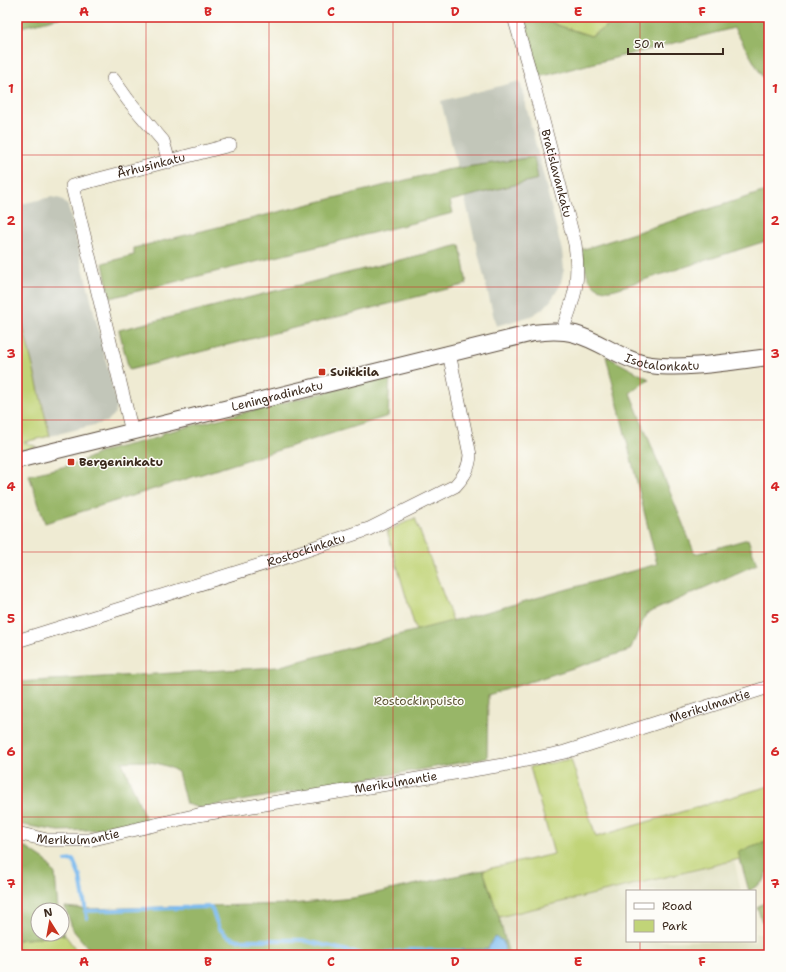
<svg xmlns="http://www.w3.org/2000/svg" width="786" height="972" viewBox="0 0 786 972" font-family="'Shantell Sans',sans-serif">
  <rect width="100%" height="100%" fill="#fdfcf7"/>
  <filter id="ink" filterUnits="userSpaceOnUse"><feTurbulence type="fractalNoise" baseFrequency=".025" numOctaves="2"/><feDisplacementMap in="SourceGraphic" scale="8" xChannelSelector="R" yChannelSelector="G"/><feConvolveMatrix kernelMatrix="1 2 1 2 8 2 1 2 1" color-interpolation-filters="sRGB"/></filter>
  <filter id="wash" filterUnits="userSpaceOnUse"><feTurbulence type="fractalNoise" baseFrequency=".012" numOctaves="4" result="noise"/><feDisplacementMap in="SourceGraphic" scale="16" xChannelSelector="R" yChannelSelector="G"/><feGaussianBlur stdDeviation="0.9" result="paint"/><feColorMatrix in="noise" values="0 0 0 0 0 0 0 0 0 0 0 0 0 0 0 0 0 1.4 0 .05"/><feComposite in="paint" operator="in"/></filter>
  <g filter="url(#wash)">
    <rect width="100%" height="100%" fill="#efebd3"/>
    <path fill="#ddddbc" d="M734,860L741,891H627V941H755V933H769V955H509L499,917Z"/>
    <path fill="#c2c6b9" d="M520,81L562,251L564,269L560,286L551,300L544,308L531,316L496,326L441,101Z
      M51,197L61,199L68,206L117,406L114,415L106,422L50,436L17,301V205Z"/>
    <path fill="#c1d478" stroke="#7e7f4b" d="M542,17H611L612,23L591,36L557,25Z
      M17,301L50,436L24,442L37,447L17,452Z
      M415,518L453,621L416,631L387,531Z
      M571,759L596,837L769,786V852L499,917L483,870L554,854L530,767Z
      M65,935L80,955H17V940Z"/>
    <path fill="#98b668" stroke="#6a7043" d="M17,17H62L17,28Z
      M524,17H542L557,25L591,36L612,23L611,17H769V88L734,28L539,77Z
      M534,157L538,179L450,201L453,213L110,298L103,263L134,255V248L446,170Z
      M769,190V240L628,285C622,287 612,291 606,290C586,288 585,266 581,250Z
      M460,245L467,284L129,370L119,330Z
      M606,356L649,379L630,393L695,554L748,539L757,564L646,614L630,650L488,695L487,758L200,808L186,804L178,772C161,761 141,760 122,762L146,820L112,829L59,831L17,824V682L277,667L501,608L657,564Z
      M390,376L388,416L45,523L29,475L75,464L104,451L160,437L163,433Z
      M769,841V873L767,872L764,881L749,891L738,852Z
      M19,843L46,861L55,874L58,910H38V934H62V926L65,935L17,940V848Z
      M483,870L499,917L509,955H94L73,930L65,907L85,909L292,904L353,898Z
      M769,900V921L762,922L757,907Z"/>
    <path fill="#7bbbf0" stroke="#5b7287" d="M495,937L503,941L505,950L502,955H473L459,953V950L488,949L492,940Z"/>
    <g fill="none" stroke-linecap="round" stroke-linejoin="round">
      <path stroke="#7bbbf0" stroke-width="4" d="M66,861L73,860L80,877L87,918
        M85,911L211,907L219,928L227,936L238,940H302L365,955L411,950L459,951"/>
    </g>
  </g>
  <g filter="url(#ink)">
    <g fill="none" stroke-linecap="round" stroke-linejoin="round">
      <defs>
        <g id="minor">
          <path id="s1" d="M514,17L531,75L575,244C580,282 575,297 562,331"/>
          <path d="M113,79L128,100L163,141L169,162"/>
          <path id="s2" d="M132,432L72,186L230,145"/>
          <path id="s3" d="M17,641L286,557L369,529L455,486C464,476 469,469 470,455L449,353"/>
          <path id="s4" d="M17,833L47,840H89L198,815L503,765L565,752L769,687"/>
        </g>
        <g id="tertiary">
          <path id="s5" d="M17,460L533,333C547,331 561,330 575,334C601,341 623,361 651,365C685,370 734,361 769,357"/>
        </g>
      </defs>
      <use href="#minor" stroke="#564739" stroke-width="14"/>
      <use href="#tertiary" stroke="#564739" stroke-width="18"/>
      <use href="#minor" stroke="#fff" stroke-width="13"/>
      <use href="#tertiary" stroke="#fff" stroke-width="16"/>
    </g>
  </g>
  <path fill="none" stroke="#d62828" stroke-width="1" stroke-opacity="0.55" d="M146,17V955M269,17V955M393,17V955M517,17V955M640,17V891M17,155H769M17,287H769M17,420H769M17,552H769M17,685H769M17,817H769M640,941V955"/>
  <g fill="#c8321e" stroke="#fdfcf7" stroke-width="1.5">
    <rect x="318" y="368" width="8" height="8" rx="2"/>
    <rect x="67" y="458" width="8" height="8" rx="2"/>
  </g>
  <g text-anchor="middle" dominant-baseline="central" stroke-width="3" stroke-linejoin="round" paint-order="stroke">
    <g font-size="12" fill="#3b2a1e" stroke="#fdfcf7">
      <text stroke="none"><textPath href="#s2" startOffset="335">Århusinkatu</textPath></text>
      <text stroke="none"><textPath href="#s1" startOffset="162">Bratislavankatu</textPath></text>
      <text stroke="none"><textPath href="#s5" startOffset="667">Isotalonkatu</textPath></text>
      <text stroke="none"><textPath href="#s5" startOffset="268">Leningradinkatu</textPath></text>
      <text stroke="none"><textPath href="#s3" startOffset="303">Rostockinkatu</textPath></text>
      <text stroke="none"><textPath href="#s4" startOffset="709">Merikulmantie</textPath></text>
      <text stroke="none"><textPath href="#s4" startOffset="385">Merikulmantie</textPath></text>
      <text stroke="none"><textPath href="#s4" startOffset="62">Merikulmantie</textPath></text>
    </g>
    <g font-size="12" font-weight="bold" fill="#3b2a1e" stroke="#fdfcf7" text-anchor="start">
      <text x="330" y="372">Suikkila</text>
      <text x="79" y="462">Bergeninkatu</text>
    </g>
    <g font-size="12" fill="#5c5434" stroke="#fdfcf7">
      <text x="419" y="701">Rostockinpuisto</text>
    </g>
  </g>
  <rect width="786" height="972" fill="none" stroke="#fdfcf7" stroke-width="44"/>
  <rect x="626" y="890" width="130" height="52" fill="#fdfcf7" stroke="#afa8a0"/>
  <rect x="634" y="903" width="20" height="6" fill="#ffffff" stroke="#afa8a0"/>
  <text x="662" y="910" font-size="12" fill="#3b2a1e">Road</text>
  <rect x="634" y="920" width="20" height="12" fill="#c1d478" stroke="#afa8a0"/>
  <text x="662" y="930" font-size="12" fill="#3b2a1e">Park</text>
  <g transform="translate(50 922) rotate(349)"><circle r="19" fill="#fdfcf7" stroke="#afa8a0"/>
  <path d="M0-3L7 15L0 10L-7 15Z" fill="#c8321e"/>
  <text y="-6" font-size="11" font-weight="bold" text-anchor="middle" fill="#3b2a1e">N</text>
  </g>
  <path d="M628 48v6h95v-6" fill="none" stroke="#3b2a1e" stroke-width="2"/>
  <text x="634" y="48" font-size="12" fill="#3b2a1e" stroke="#fdfcf7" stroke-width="3" paint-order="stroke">50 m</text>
  <rect x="22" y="22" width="742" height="928" fill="none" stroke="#d62828" stroke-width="1.5"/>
  <g font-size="13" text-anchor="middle" font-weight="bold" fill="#d62828">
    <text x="84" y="16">A</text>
    <text x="208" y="16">B</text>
    <text x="331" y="16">C</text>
    <text x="455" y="16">D</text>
    <text x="578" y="16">E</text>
    <text x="702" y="16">F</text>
    <text x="11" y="93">1</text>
    <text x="775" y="93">1</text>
    <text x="11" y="225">2</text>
    <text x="775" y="225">2</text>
    <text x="11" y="358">3</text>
    <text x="775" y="358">3</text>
    <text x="11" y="491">4</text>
    <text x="775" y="491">4</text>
    <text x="11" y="623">5</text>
    <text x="775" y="623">5</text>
    <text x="11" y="756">6</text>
    <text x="775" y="756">6</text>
    <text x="11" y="888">7</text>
    <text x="775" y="888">7</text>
    <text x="84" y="966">A</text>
    <text x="208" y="966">B</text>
    <text x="331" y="966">C</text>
    <text x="455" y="966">D</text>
    <text x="578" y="966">E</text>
    <text x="702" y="966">F</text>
  </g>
</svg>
